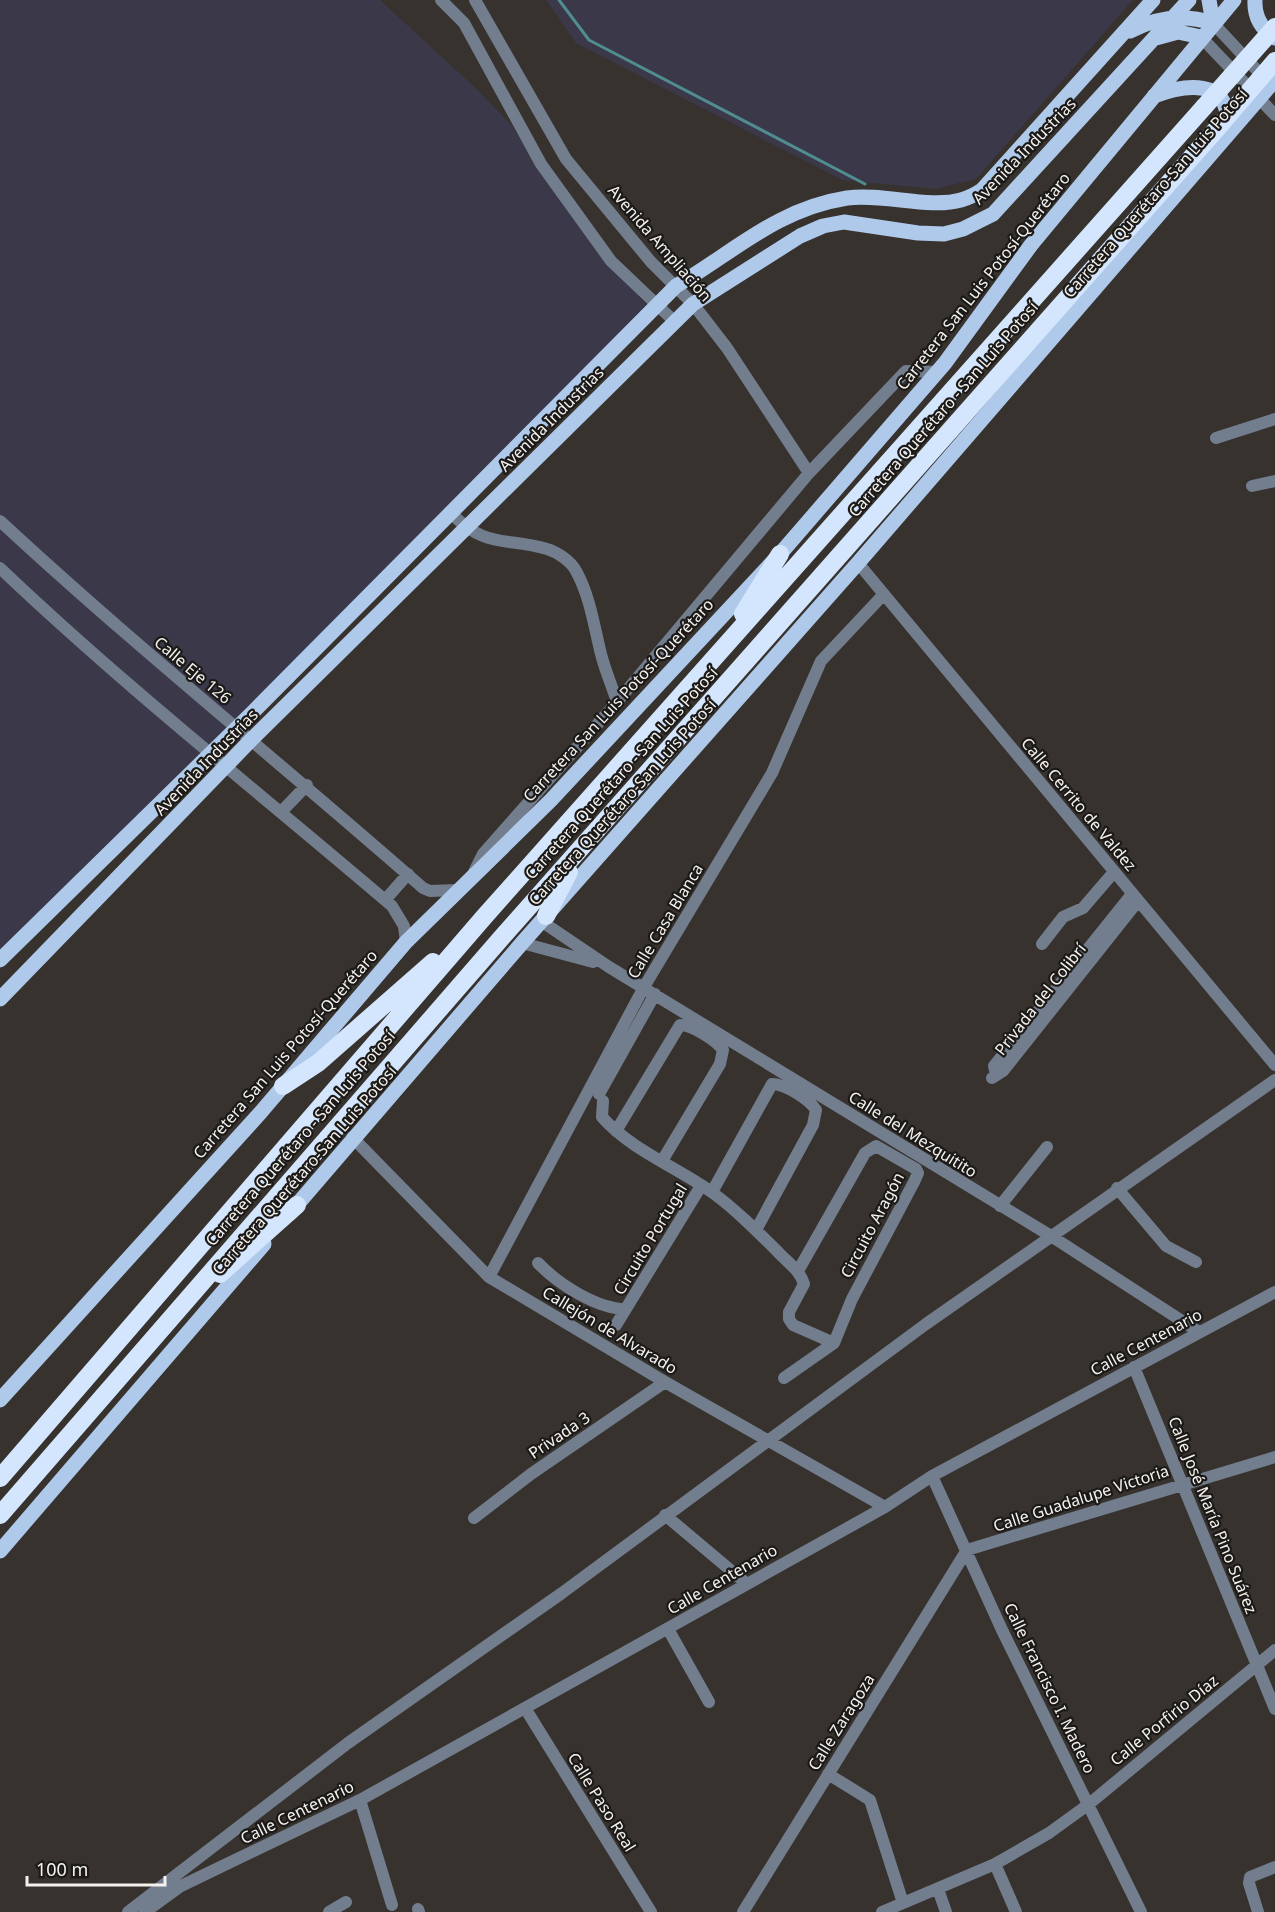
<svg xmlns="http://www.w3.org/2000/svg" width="1275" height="1912" viewBox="0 0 1275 1912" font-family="'Noto Sans',sans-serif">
  <rect width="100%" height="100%" fill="#37322d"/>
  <path fill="#3a3849" d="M0,0H380L480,92L513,127L538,167L611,265L653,312L0,957Z
    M546,0H1133L976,179L935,189L842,180L576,43Z"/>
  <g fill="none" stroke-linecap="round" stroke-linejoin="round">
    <path stroke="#508d90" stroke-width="3" d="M559,0L589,40L865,184"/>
    <path stroke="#727e8e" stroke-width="12" d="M441,0L464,23L541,164L611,261L674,321
      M475,0L566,159L651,262L693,304L727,348L809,473
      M1213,23L1266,80
      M1201,37L1275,115
      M1216,438L1275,419
      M1252,486L1275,481
      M451,513C486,549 505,537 547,549C557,552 571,561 576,571C590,596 594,626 601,654C605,670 612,686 617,702
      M0,521C137,648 282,764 423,888L430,891L457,890
      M858,563L1275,1065
      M0,568C125,687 261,794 392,906L404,926L406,942
      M281,812L307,785
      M474,872L483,854L617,702L809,473L906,371L938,372
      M385,900L408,874
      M541,921L609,967L1051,1236L1199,1332
      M522,943L593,962
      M1042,944L1063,917L1083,908L1114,872
      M996,1074L994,1066L1132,894
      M992,1078L1003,1071L1138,901
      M599,1094L655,994
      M603,1101L602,1117C631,1150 677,1167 713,1193C736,1210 757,1231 778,1252C787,1262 800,1270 804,1284L789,1312V1319L793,1325L834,1343
      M616,1131L680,1025C692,1025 716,1040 723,1050L720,1064L662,1161
      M352,1137L489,1277L665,1382L885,1507
      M1117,1188L1166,1246L1196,1262
      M712,1192L772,1084C785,1084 809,1099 816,1110L813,1125L756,1230
      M1000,1206L1047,1147
      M538,1263C558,1284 597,1309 626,1309
      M489,1277L644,987L772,773L821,661L884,594
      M616,1325L701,1186
      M1134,1367L1275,1709
      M784,1378L834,1343L852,1299L914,1182L918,1173L916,1169L876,1146L865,1153L798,1271
      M932,1476L1002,1630L1141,1912
      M665,1515L747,1584
      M474,1518L531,1474L665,1382
      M668,1629L709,1702
      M525,1708L651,1912
      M828,1774L870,1800L903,1903
      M360,1800L392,1905
      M995,1864L1016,1912
      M938,1889L946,1912
      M418,1909L419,1912
      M128,1912L348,1743L562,1593L926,1324L1275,1080
      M145,1912L181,1886L360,1800L885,1507L932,1476L1275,1292
      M329,1912L346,1902
      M743,1912L967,1550L1275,1457
      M882,1912L995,1864L1049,1833L1089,1804L1275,1650
      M1258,1912L1249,1883L1250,1877L1275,1867"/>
    <path stroke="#afc9ea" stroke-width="15" d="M1209,0L1213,23
      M1255,0C1254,17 1261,29 1275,38
      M1130,31C1157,17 1184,14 1213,23
      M1156,38L1178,32L1201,37
      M1154,96C1183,85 1231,77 1227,125
      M0,960L253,712L676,286C734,252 777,209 847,198C883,193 929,209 961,200C968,198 976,194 982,190L1153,0
      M0,999L251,740L693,304L800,236L823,226L844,222L918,233L944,234L963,229L993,214L1189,0
      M289,1214L522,943L858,563L1275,80
      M0,1400L261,1112L406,942L551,800L780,554L945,363L1031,245L1234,0
      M0,1551L264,1244"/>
    <path stroke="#d3e6fd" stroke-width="18" d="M743,614L780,554
      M546,916L569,872
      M283,1086L318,1063L433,962
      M220,1274L297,1205
      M0,1478L484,917L1204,107
      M0,1515L503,936L1221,124"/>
    <path stroke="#d3e6fd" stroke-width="18" d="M1204,107L1275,27
      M1221,124L1275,61"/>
  </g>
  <g text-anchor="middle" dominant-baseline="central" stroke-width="4.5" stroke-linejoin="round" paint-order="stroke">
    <g font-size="16" fill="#f5f2ee" stroke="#1c1a18">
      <text transform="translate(1024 151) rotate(-46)">Avenida Industrias</text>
      <text transform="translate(1155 193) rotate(-49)">Carretera Querétaro-San Luis Potosí</text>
      <text transform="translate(660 243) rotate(49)">Avenida Ampliación</text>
      <text transform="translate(983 281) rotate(-52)">Carretera San Luis Potosí-Querétaro</text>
      <text transform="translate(943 409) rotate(-49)">Carretera Querétaro - San Luis Potosí</text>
      <text transform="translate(551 419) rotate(-45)">Avenida Industrias</text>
      <text transform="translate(193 670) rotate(40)">Calle Eje 126</text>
      <text transform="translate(618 700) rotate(-47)">Carretera San Luis Potosí-Querétaro</text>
      <text transform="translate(206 762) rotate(-46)">Avenida Industrias</text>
      <text transform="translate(621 773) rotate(-48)">Carretera Querétaro - San Luis Potosí</text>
      <text transform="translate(622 802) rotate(-48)">Carretera Querétaro-San Luis Potosí</text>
      <text transform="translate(1079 804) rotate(50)">Calle Cerrito de Valdez</text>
      <text transform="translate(665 921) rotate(-59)">Calle Casa Blanca</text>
      <text transform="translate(1040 999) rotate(-52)">Privada del Colibrí</text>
      <text transform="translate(285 1054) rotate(-49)">Carretera San Luis Potosí-Querétaro</text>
      <text transform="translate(913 1134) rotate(32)">Calle del Mezquitito</text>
      <text transform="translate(300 1138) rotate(-49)">Carretera Querétaro - San Luis Potosí</text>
      <text transform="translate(304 1170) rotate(-49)">Carretera Querétaro-San Luis Potosí</text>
      <text transform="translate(872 1225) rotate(-62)">Circuito Aragón</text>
      <text transform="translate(650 1239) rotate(-59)">Circuito Portugal</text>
      <text transform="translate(610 1330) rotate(31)">Callejón de Alvarado</text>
      <text transform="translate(1146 1342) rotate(-28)">Calle Centenario</text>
      <text transform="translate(559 1435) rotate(-34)">Privada 3</text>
      <text transform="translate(1081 1498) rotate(-18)">Calle Guadalupe Victoria</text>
      <text transform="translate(1213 1515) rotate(68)">Calle José María Pino Suárez</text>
      <text transform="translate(722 1579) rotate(-30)">Calle Centenario</text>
      <text transform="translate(1050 1688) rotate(64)">Calle Francisco I. Madero</text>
      <text transform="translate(1164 1720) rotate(-39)">Calle Porfirio Díaz</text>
      <text transform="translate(841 1722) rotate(-58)">Calle Zaragoza</text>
      <text transform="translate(602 1802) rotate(58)">Calle Paso Real</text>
      <text transform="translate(297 1812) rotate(-26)">Calle Centenario</text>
    </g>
  </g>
  <path d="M27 1876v9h138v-9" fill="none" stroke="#f5f2ee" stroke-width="3"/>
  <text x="36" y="1876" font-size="18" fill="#f5f2ee" stroke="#1c1a18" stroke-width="4.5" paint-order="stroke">100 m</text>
</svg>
